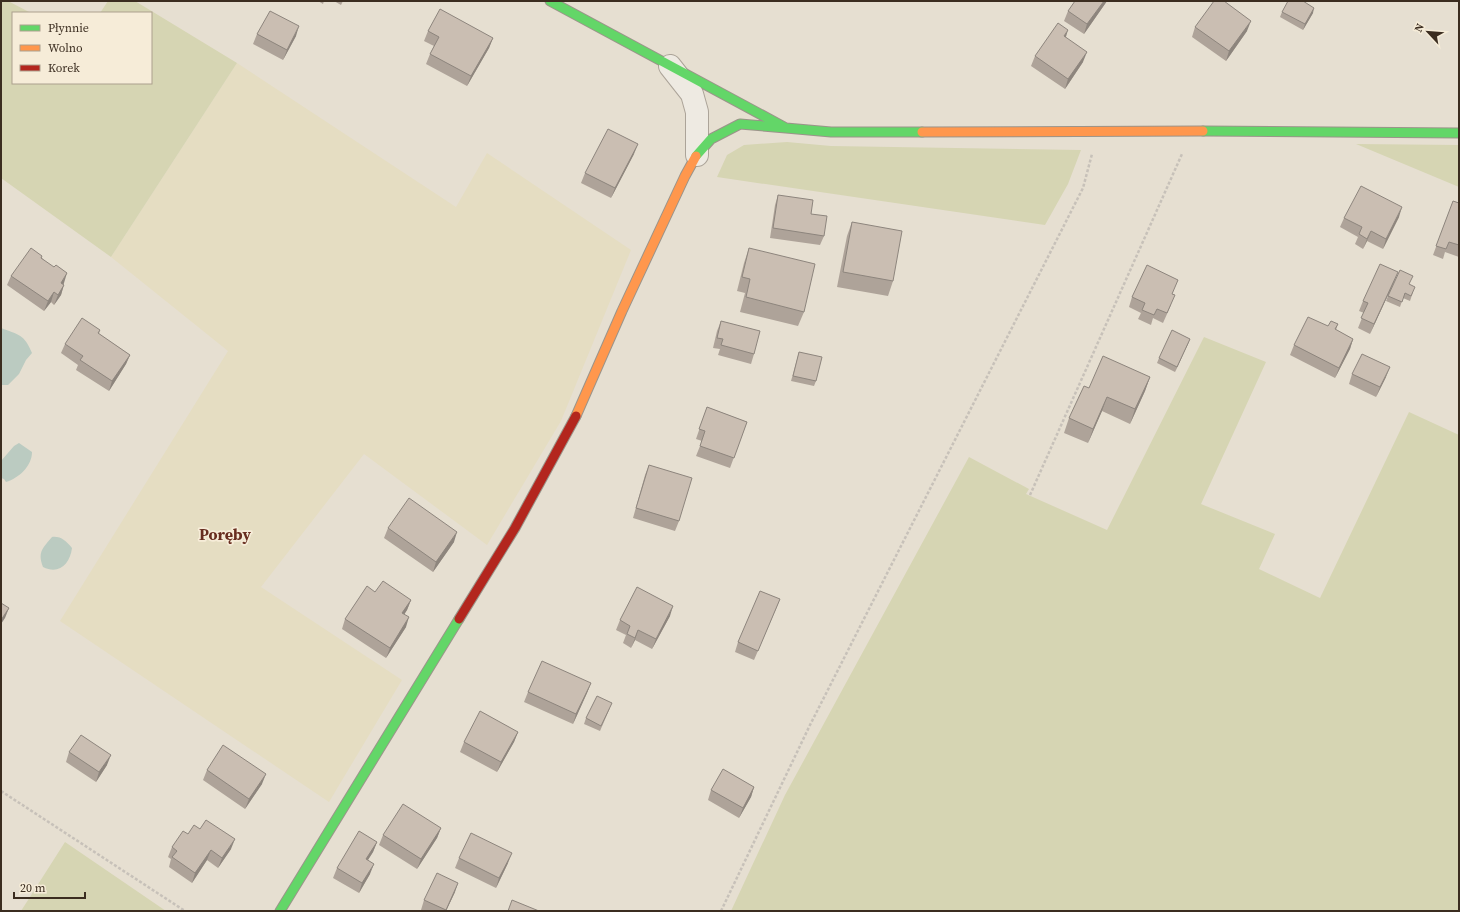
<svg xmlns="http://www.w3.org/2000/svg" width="1460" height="912" viewBox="0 0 1460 912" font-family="'Source Serif 4',serif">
  <rect width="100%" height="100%" fill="#e6dfd1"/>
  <path fill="#e5ddc2" d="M237,63L456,207L487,153L631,250L561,421L487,545L364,454L261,587L402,680L329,802L60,621L228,351L111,257Z"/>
  <path fill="#d6d5b3" d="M1,1H8L31,13H13V83H151V13H100L108,1H135L237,63L111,257L1,178Z
    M787,142L831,146L1081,150L1068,184L1045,225L717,177L727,155L744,145Z
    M1356,144L1459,145V187Z
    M1204,337L1266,362L1201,504L1275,534L1259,569L1320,598L1409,412L1459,435V911H731L785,795L969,457L1029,489L1026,494L1107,530Z
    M65,842L166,911H21Z"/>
  <path fill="#bbcbc1" d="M1,328C19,335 24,334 32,353L26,360L19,374L8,385H1Z
    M19,443L32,452C32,466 19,478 6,482L4,479L1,478V461L14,446Z
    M52,537C61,536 66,541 72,548C70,564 59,575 43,567C37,552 43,548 52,537Z"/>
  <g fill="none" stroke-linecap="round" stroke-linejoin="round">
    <defs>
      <path id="street" d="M670,66L692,94L697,112V155"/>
      <path id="fast" d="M550,1L786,128L831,132H922
        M1203,131L1459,133
        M696,156L711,139L740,124L786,128
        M280,911L459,619"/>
      <path id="slow" d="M922,132L1203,131
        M576,416L622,311L685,176L696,156"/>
      <path id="jam" d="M459,619L515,528L576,416"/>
    </defs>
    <use href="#street" stroke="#aca499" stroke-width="24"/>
    <use href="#fast" stroke="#9b948a" stroke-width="11"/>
    <use href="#slow" stroke="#9b948a" stroke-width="11"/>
    <use href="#jam" stroke="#9b948a" stroke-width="11"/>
    <path stroke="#c7c1b9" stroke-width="2.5" stroke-dasharray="3 2" stroke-linecap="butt" d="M1030,495L1182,154
      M1,791L185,911
      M721,911L810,725L1083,188L1092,154"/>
    <use href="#street" stroke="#eeeae2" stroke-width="22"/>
    <use href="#fast" stroke="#63d668" stroke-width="9"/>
    <use href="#slow" stroke="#ff974d" stroke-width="9"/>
    <use href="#jam" stroke="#b3261e" stroke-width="9"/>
  </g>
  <path fill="#aea399" d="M318,1H324L323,4Z
    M334,1H343L341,5Z
    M1107,1L1084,34L1064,21L1068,11Z
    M1282,12L1313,13L1303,30L1280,17Z
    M1195,27L1247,31L1226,61L1192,37Z
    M428,31L493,38L489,48L467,86L426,64L430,54L434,46L424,41Z
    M257,34L296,36L283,60L253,44Z
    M1066,37L1083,62L1065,89L1031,66L1035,56Z
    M634,154L611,198L581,183L585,173Z
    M778,195L811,214L824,236L820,245L770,238L775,205Z
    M1453,201L1459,203V257L1445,252L1443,259L1433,255Z
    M1399,217L1383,249L1367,241L1363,249L1355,244L1358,237L1340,227L1344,218Z
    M852,222L893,281L888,296L837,287L847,236Z
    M749,248L804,312L798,326L740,312L745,293L737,291L744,263Z
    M42,256V258L64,283L61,295L54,305L51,302L44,311L7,285L11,276Z
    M1394,282L1370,334L1358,328L1364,313L1359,311L1363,301Z
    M1409,284L1413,292L1410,301L1403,298L1400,307L1386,301L1388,296Z
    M1172,294L1171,305L1163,323L1153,318L1151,325L1138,319L1141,313L1129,307L1132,297Z
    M721,321L754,354L751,364L718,355L720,349L713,348L717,331Z
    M1338,324L1336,330L1353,339L1350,349L1335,378L1290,355L1294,345L1328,326Z
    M100,330L99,334L130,355L126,364L109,391L76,370L78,365L61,353L65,344Z
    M1190,339L1175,372L1157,363L1159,358Z
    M799,352L816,381L814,386L791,381Z
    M1352,374L1386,377L1376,397L1349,384Z
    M1150,377L1145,391L1130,424L1102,411L1088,443L1064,433L1069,418L1089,388Z
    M707,407L747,422L730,468L696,456L702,441L696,439Z
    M649,465L679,521L675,531L633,518L645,475Z
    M388,528L454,542L433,572L384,538Z
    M375,592L411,600L407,610L404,614L406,627L386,658L342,629L345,619Z
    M780,599L776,609L754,660L735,652L738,642Z
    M670,616L652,649L635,640L631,648L623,643L626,635L616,630L620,620Z
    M591,683L587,693L573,724L524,702L528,692Z
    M610,708L600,731L584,724L586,718Z
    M518,732L514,742L497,772L460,752L464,742Z
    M69,752L107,765L96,782L66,762Z
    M207,770L262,784L245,809L203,780Z
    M754,787L751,797L739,818L708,800L711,790Z
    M441,828L437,838L417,869L379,845L383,835Z
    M188,834L231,849L218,868L207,860L192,883L169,867L171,859L168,857L172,847Z
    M377,842L373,852L368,860L370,874L359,893L333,878L337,868Z
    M459,858L508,863L496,888L455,868Z
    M455,892L446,911H422L421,910L424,900Z"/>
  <path fill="#8d857d" d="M1104,1H1107L1084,34L1087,24Z
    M1314,8L1313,13L1303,30L1305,24Z
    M1251,21L1247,31L1226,61L1229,51Z
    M299,26L296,36L283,60L287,50Z
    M1068,30L1065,40L1064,36Z
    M493,38L489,48L467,86L471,76Z
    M1087,52L1083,62L1065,89L1068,79Z
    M638,144L634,154L611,198L615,188Z
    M1402,207L1399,217L1383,249L1386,239Z
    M1371,231L1367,241L1363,249L1367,239Z
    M1398,272L1394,282L1370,334L1374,324Z
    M67,273L64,283L57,293L61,283Z
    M64,285L61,295L54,305L58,295Z
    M54,292L51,302L44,311L48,301Z
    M1190,339L1188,344L1175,372L1177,367Z
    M1353,339L1350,349L1335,378L1339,368Z
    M130,355L126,364L109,391L112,381Z
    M1390,367L1386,377L1376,397L1380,387Z
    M1150,377L1145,391L1130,424L1135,409Z
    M1107,397L1102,411L1088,443L1093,429Z
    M457,532L454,542L433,572L436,562Z
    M411,600L407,610L399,623L402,613Z
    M673,606L670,616L652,649L656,639Z
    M9,608L5,618L1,624V620Z
    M409,617L406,627L386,658L390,648Z
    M638,630L635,640L631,648L635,638Z
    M591,683L587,693L573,724L576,714Z
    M518,732L514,742L497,772L501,762Z
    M111,755L107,765L96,782L99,772Z
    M266,774L262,784L245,809L249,799Z
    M754,787L751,797L739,818L743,808Z
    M441,828L437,838L417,869L421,859Z
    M235,839L231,849L218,868L222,858Z
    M377,842L373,852L362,869L366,859Z
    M211,850L207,860L192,883L195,873Z
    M512,853L508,863L496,888L499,878Z
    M374,864L370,874L359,893L362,883Z
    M458,883L455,892L446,911H445Z"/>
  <path fill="#cabeb2" stroke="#8d857d" d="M1075,1H1104L1087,24L1068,11Z
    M1214,1H1224L1251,21L1229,51L1195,27Z
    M1288,1H1303L1314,8L1305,24L1282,12Z
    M440,9L493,38L471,76L430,54L439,37L428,31Z
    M270,11L299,26L287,50L257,34Z
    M1058,23L1068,30L1064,36L1087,52L1068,79L1035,56Z
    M608,129L638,144L615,188L585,173Z
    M1361,186L1402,207L1386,239L1371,231L1367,239L1359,234L1362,227L1344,218Z
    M778,195L813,200L811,214L827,216L824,236L773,228Z
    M1453,201L1459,203V245L1449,242L1446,249L1436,246Z
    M852,222L902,231L893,281L843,272Z
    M31,248L42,256L41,258L54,267L56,265L67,273L61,283L64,285L58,295L54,292L48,301L11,276Z
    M749,248L815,264L804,312L746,297L750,279L742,277Z
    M1380,264L1398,272L1374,324L1361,318L1368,303L1363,301Z
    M1147,265L1178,280L1172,294L1175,295L1167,313L1157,309L1154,315L1142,310L1145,303L1132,297Z
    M1400,270L1413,276L1409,284L1415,287L1411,296L1405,293L1402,302L1388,296Z
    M1308,317L1328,326L1331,321L1338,324L1335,329L1353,339L1339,368L1294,345Z
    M82,318L100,330L98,333L130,355L112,381L80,360L83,356L65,344Z
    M721,321L760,331L754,354L721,345L723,339L717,338Z
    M1172,330L1190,339L1177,367L1159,358Z
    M799,352L822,357L816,381L793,376Z
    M1362,354L1390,367L1380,387L1352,374Z
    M1103,356L1150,377L1135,409L1107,397L1093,429L1069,418L1084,386L1089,388Z
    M707,407L747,422L734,458L700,446L705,431L699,429Z
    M649,465L692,478L679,521L636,508Z
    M409,498L457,532L436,562L388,528Z
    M383,581L411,600L402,613L409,617L390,648L345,619L367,586L375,592Z
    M637,587L673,606L656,639L638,630L635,638L627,634L630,626L620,620Z
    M760,591L780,599L758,651L738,642Z
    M1,603L9,608L1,620Z
    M542,661L591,683L576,714L528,692Z
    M597,696L612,703L601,726L586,718Z
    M480,711L518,732L501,762L464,742Z
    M81,735L111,755L99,772L69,752Z
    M223,745L266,774L249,799L207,770Z
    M723,769L754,787L743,808L711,790Z
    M403,804L441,828L421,859L383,835Z
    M206,820L235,839L222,858L211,850L195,873L172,857L177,851L172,847L183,831L188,834L194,825L200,829Z
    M359,831L377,842L366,859L374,864L362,883L337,868Z
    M471,833L512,853L499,878L459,858Z
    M437,873L458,883L446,910L424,900Z
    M512,900L539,911H508Z"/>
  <g text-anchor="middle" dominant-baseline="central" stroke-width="3.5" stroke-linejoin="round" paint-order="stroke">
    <g font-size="16" font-weight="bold" fill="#682d1f" stroke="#f6ecd8">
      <text x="225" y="534">Poręby</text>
    </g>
  </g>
  <rect width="1460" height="912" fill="none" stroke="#3b2d20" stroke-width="4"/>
  <rect x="12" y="12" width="140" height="72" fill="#f6ecd8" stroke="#aba08e"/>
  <rect x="20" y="25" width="20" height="6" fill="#63d668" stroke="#aba08e"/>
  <text x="48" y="32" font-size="12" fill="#3b2d20">Płynnie</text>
  <rect x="20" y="45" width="20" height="6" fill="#ff974d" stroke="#aba08e"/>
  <text x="48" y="52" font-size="12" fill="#3b2d20">Wolno</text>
  <rect x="20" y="65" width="20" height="6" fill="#b3261e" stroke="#aba08e"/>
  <text x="48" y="72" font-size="12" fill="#3b2d20">Korek</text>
  <g transform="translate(1428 32) rotate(296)" stroke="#f6ecd8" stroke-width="3" paint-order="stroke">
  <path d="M0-3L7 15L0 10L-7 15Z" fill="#3b2d20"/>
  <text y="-6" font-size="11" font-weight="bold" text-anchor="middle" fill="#3b2d20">N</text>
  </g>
  <path d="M14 892v6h71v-6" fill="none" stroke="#3b2d20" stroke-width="2"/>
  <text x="20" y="892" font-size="12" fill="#3b2d20" stroke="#f6ecd8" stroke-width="3" paint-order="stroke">20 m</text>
</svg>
